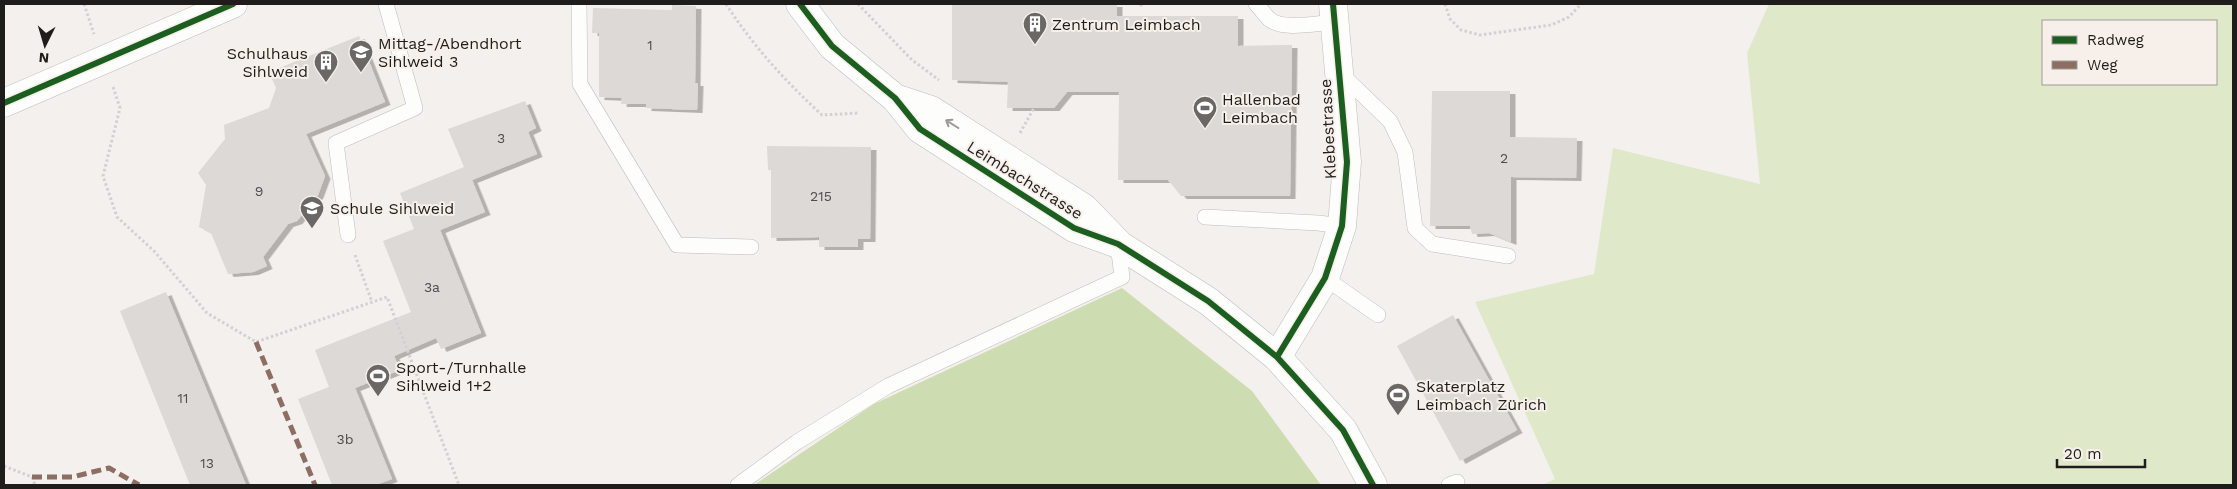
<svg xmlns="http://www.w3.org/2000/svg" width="2237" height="489" viewBox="0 0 2237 489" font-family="'Work Sans',sans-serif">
  <defs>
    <filter id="shadow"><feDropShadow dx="5.5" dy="3" stdDeviation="0" flood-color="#0004"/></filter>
  </defs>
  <rect width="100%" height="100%" fill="#f4f0ed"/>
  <path fill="#dfe9ca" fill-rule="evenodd" d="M1769,4H2233V485H1542L1555,479L1475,302L1594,274L1613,148L1760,184L1747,53ZM2043,21H2216V84H2043Z"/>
  <path fill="#cedcb2" d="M1122,288L1252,391L1321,485H754L874,404Z"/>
  <path fill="#dcd9d6" filter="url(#shadow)" d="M952,4H1117V16H1238V46L1292,45L1290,196H1181L1168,180H1118L1119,92H1067L1054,108H1007L1008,82L952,80Z
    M672,5L696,6L695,83H698L697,110L646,108V104H621L622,98L599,97V33H592L593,8L672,10Z
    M359,36L385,102L306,134L325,176L318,195L297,221L288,224L263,257L267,266L253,272L228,274L211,233L199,227L206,185L198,173L225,139L224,125L269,108L276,88L269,72Z
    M1432,91H1510V137L1577,138L1576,178L1511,177V242L1489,233L1472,234L1470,226H1430Z
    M525,101L536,128L528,132L537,154L472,180L485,212L440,230L481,333L441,349L436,338L394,356L400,370L355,388L392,479L375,485H332L298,399L329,387L315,350L411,312L383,241L414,229L400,193L464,167L448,129Z
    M767,146L871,147L870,239H858V247H819V237L771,238V170H768Z
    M166,292L246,485H190L120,311Z
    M1453,315L1517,430L1460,461L1397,346Z"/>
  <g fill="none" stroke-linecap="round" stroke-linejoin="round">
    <defs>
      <path id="lane" d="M579,4L580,84L677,245L751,247
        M1256,4C1261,9 1265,15 1269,19C1283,31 1317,23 1335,22
        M1339,72L1390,121L1405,152L1415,228L1432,244L1508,256
        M1205,217L1318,223L1342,226
        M348,235L336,143L415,108L386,4
        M1325,278L1378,315
        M738,485L797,442L888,386L1122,277L1118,244
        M1449,485L1457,482"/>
      <path id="street" d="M4,103L233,4
        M1277,357L1325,278L1342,226L1347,162L1333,4"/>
      <path id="secondary" d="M800,4L832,46L895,98L920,129L1074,228L1118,244L1208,301L1277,357L1343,430L1373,485
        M895,98L931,110L1084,208L1118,243"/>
    </defs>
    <use href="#lane" stroke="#bfbcb9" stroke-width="16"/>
    <use href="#street" stroke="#bfbcb9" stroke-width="29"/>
    <use href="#secondary" stroke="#bfbcb9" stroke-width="29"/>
    <path stroke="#d2d1d0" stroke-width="3" stroke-dasharray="2.5 2.5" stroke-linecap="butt" d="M84,4L94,34
      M726,4C753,46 785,81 822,115L859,113
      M858,4L912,60L939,80
      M1141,4V9
      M1445,4L1450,19L1461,30L1480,35L1551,25L1569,17L1581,4
      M113,87L120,108L103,176L117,217L154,251L207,313L256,342L387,297L459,485
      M1020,133L1034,108
      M355,255L372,302
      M4,466L32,477L35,485"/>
    <use href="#lane" stroke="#fdfdfc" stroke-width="15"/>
    <use href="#street" stroke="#fdfdfc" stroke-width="28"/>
    <use href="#secondary" stroke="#fdfdfc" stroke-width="28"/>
    <path stroke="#8d6e63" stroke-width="5" stroke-dasharray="10 5" stroke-linecap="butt" d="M256,342L315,485
      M32,477H72L109,468L139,485"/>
    <defs>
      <path id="cycleway" d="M800,4L832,46L895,98L920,129L1074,228L1118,244L1208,301L1277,357L1343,430L1373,485
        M4,103L233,4
        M1277,357L1325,278L1342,226L1347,162L1333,4"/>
    </defs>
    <use href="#cycleway" stroke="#f7f0ea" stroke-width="9"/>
    <use href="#cycleway" stroke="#1b5e20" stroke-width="6"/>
  </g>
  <defs><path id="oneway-shaft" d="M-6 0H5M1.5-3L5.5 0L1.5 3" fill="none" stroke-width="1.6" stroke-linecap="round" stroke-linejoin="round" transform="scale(1.25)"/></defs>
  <use stroke="#999897" href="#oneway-shaft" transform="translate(952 124) rotate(-148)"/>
  <defs>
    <symbol id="building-pin" viewBox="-11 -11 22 30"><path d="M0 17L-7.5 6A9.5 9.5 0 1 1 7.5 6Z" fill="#6a6764" stroke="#f7f0ea"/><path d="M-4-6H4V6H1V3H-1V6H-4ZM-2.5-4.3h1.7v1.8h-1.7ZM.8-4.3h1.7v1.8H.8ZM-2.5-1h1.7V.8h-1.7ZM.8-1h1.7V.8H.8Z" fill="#fff"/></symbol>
    <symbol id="school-pin" viewBox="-11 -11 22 30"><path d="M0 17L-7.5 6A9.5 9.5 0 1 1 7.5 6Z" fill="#6a6764" stroke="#f7f0ea"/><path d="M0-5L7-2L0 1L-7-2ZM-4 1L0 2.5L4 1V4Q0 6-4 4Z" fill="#fff"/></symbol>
    <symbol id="stadium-pin" viewBox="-11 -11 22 30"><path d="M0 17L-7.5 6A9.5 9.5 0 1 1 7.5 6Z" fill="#6a6764" stroke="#f7f0ea"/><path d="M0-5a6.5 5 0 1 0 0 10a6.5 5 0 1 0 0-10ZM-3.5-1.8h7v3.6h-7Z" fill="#fff"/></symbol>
  </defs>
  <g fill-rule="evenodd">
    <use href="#building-pin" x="1021" y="10" width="28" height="38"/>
    <use href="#school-pin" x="347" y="38" width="28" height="38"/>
    <use href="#building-pin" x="312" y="48" width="28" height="38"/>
    <use href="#stadium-pin" x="1191" y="94" width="28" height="38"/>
    <use href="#school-pin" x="298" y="194" width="28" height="38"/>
    <use href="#stadium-pin" x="364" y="362" width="28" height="38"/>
    <use href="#stadium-pin" x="1384" y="381" width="28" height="38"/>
  </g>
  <g text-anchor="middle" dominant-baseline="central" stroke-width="4" stroke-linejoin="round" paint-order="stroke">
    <g font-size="14" fill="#504e4c">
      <text x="650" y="45">1</text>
      <text x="501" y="138">3</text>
      <text x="1504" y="158">2</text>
      <text x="259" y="191">9</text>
      <text x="821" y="196">215</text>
      <text x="432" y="287">3a</text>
      <text x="183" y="398">11</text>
      <text x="345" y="439">3b</text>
      <text x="207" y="463">13</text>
    </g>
    <g font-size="16" fill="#1f1d1b" stroke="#f7f0ea" text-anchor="start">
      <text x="1052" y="24">Zentrum Leimbach</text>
      <text x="378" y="43">Mittag-/Abendhort<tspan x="378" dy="18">Sihlweid 3</tspan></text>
      <text x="308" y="53" text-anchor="end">Schulhaus<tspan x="308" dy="18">Sihlweid</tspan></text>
      <text x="1222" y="99">Hallenbad<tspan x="1222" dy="18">Leimbach</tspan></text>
      <text x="330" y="208">Schule Sihlweid</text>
      <text x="396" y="367">Sport-/Turnhalle<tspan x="396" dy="18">Sihlweid 1+2</tspan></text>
      <text x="1416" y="386">Skaterplatz<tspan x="1416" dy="18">Leimbach Zürich</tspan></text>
    </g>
    <g font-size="16" fill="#1f1d1b" stroke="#f7f0ea">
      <text transform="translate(1328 129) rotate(-93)">Klebestrasse</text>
      <text transform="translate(1025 180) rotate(32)">Leimbachstrasse</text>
    </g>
  </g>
  <rect width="2237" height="489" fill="none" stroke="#1f1d1b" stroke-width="10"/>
  <rect x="2042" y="20" width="175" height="65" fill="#f7f0ea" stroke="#a19c97"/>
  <rect x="2052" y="36" width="25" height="8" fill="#1b5e20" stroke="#a19c97"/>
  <text x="2087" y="45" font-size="15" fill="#1f1d1b">Radweg</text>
  <rect x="2052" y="61" width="25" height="8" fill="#8d6e63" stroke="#a19c97"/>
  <text x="2087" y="70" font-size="15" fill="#1f1d1b">Weg</text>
  <g transform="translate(45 45) rotate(185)" stroke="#f7f0ea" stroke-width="4" paint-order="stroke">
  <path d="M0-4L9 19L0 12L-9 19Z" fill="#1f1d1b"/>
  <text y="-8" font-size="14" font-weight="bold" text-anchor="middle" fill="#1f1d1b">N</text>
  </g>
  <path d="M2057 459v8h88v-8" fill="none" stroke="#1f1d1b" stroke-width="2.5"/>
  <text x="2064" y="459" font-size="15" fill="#1f1d1b" stroke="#f7f0ea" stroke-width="4" paint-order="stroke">20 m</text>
</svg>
